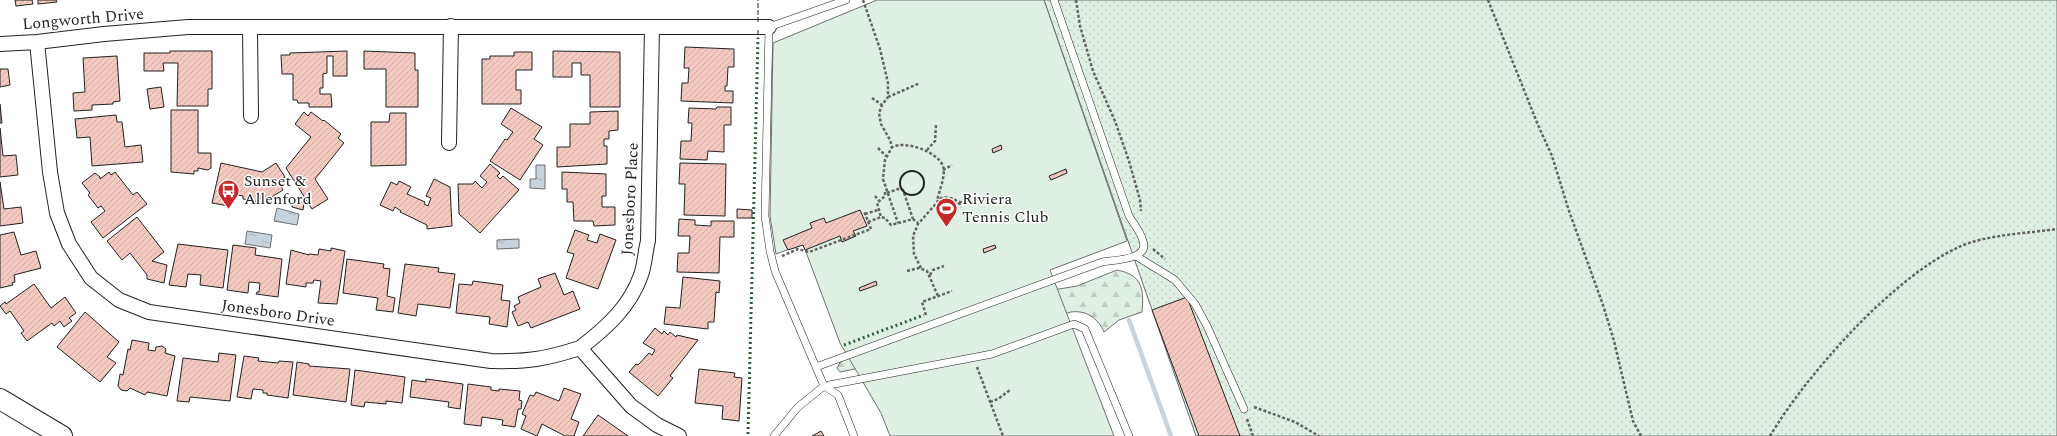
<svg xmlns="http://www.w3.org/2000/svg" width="2057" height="436" viewBox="0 0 2057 436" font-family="Spectral,serif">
  <defs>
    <pattern id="grass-dots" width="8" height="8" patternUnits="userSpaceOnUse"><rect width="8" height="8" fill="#e0efe3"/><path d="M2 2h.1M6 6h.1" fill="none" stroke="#c0cdc2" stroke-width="1.8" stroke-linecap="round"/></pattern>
    <pattern id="forest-firs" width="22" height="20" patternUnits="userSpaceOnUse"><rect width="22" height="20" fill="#e0efe3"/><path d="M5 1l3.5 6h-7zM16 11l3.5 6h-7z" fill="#c0cdc2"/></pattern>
    <pattern id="water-ripples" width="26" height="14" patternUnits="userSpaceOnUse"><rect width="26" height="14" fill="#c7d3dd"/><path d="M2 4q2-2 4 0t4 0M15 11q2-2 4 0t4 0" fill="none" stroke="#abb5bd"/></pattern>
    <pattern id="building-hatch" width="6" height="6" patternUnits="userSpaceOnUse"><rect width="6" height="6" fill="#f3c9c0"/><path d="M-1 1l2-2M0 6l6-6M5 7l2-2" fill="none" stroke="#d0aca5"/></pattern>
  </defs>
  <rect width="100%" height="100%" fill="#fff"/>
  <path fill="url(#grass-dots)" stroke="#6f6f6f" d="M1044,0H2057V436H1196Z"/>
  <path fill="url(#forest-firs)" stroke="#6f6f6f" d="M1117,270C1143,275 1144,290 1142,312L1119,320L1104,332C1098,318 1086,310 1071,312L893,361L845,371L840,372L837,368L841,361L1023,295L1077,286Z"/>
  <path fill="#e0efe3" stroke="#6f6f6f" d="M877,0H1044L1127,241L1050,270L1114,436H890L881,413L840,343L803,244L776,254L770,216L773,43Z"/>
  <path fill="url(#water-ripples)" stroke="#6f6f6f" d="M536,165H545V189L530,188V179H536Z
    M277,208L299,214L297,225L274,221Z
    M247,231L272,235L270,248L245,244Z
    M519,239V248L497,249V240Z"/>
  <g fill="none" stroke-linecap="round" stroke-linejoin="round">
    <path stroke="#c7d3dd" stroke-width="4.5" d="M1129,320L1171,436"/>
  </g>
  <path fill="url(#building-hatch)" stroke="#222" d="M15,0H32L33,4L16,6Z
    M38,0H56L57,2L38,4Z
    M685,47L734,49V67H728L727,86H725V91H733V103L681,101L682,83H688L689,68H684Z
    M170,51H212V89H208V106H177L178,63H163L164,71H144V53H170Z
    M347,51V76H333V56H327V73L323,74V88H320V94H331L332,107H309V103H298L297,100H293V74H282L281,55H290V53Z
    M364,51L415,53V70H418V107H386V69H364Z
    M553,51L620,52V107H590V75H581V63H572V77H553Z
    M514,52H532V70H516V90H521V104H482V59H490V56H514Z
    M117,56L120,101L113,102V104L92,105V110L74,111L73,93L85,92L83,58Z
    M0,69H8L10,85L0,87Z
    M161,87L164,107L150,109L147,89Z
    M0,104L2,123H0Z
    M717,107H731V125H724V152L708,151L707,160L680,159L681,141H691L692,123H688L689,108L716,109Z
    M511,108L542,127L534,139L543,145L520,180L490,161L505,139L507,140L513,132L501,124Z
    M171,110H198V153H211V168L208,170L198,168V171H194V174L171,172Z
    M618,111V130L609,131V139H604V146H607V164L557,167V147H570V124H590V112Z
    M304,112L308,116L311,112L323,121L324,120L341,134L338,138L344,143L315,179L328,199L312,209L286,168L311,137L295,124Z
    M390,113H406V165L371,166V122H389Z
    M116,115L117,122H122L125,147L141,145L143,162L92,166L90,137L77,138L75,119Z
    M0,128L3,156L16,155L18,175L0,177Z
    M1001,145L1002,149L993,153L992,149Z
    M221,163L262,172L276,163L285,177L278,181L283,190L267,200L258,198L257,202L243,199V196L232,194L229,206L212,203Z
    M680,163L726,164L725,216L684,215L685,184H679Z
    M490,164L500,173L497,176L500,179L503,176L519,190L480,233L459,214L458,184H473L475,181L482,188L487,182L480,176Z
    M1066,169L1067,173L1051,180L1049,176Z
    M109,172L111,175L115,172L133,195L137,192L147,204L103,238L91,222L105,211L101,206L98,208L88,195L90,193L82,183L95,173L100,177V179Z
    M562,172L606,174V196H602V207H615V225L594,226L593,221H574L573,202H567V189H562Z
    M434,179L450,187L452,226L427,229V225L400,212L401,211L395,207L393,211L380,205L391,182L397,185L399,181L411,187L407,194L425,202L424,204L428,206L431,198L426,196Z
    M0,182L4,209L21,207L23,223L0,226Z
    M293,201L304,203L303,210L292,207Z
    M737,209L752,210V218H737Z
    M860,210L867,226L853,231L856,236L842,242L840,236L805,250L803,245L788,250L783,240L812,228L810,223L824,218L826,223Z
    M137,217L164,252L152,261L167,265L164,283L147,279V275L130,253L122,260L107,241Z
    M679,219L695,220V225L711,226V221H734V237H720L719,273L677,272L678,253H689L690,236H678Z
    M575,230L589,235L587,240L597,243L600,234L616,240L598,289L566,278L574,254L567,252Z
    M14,232L21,255L36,251L41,268L14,275L15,282L12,283L13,285L0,288V235Z
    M178,244L228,250L223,288L200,285L201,275L188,274L186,287L169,285Z
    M233,245L256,248L255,255L282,259L278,297L256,294L257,292H259L260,283L249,282L248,293L227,290Z
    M995,245L996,248L984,253L983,249Z
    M331,248L345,251L337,304L318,303L321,281L314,280L313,283H306V287L286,284L291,250L309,255V254L318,255L319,249L331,251Z
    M347,259L384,264L383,268L390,269L387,296L395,298L393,312L376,310L378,298L343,293Z
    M405,264L439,268L438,272L455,274L450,308L418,304L416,316L398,313Z
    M555,273L564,295L573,291L580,309L531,328L528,322L518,326L512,312L516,310L514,306L520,303L518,297L541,287L538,279Z
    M683,277L720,281L719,293L716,292L714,322H708V329L664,324L666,307L680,308Z
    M473,281L503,285L501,300L510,301L507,327L489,324L490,317L456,313L459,284L472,285Z
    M876,281L877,285L860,291L859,288Z
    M34,284L51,308L65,297L76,313L69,318L72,321L64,327L60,321L54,326L52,323L27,341L21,333L24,331L10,311L6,314L0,306L5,302L6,304Z
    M1187,297L1240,436H1199L1152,310Z
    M85,312L119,342L107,357L116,363L100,382L57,347Z
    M655,328L662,334L664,331L668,335L670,332L676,337L677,335L698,340L670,376L673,378L658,396L629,372L636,364L638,365L649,353L652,355L655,350L643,343Z
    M132,340L149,343L148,350L155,351L156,347L162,346L166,349L165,353L175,356L167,396L147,392L145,395L130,388L127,391L121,390L118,386L120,374L123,375L128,349L130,350Z
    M219,353L236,355L230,401L190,397L189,402L177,401L183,358L218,362Z
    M244,356L259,358L258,361L278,363L279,361L293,362L288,398L267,395V393H263V390L253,389L251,399L237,397Z
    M297,362L309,364V366L350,369L346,402L293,395Z
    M699,369L735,373L734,377L742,378L739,421L722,419L723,406L695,403Z
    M355,370L405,377L402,403L386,401V404L365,402L364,407L351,405Z
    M426,379L463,384L460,409L448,407L449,402L410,397L412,380L426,382Z
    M468,384L491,387V390L499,391V389L520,391L519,400L522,401L521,409H518L515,427L502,425L503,420L482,417L481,426L464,424Z
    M564,388L581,394L571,419L579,422L574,436H565L542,424L537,436L521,429L526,416L522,414L530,395L534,396L536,392L559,401Z
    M598,415L628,436H583Z
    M821,431L824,436H812Z"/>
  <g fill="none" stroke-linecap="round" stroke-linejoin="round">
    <defs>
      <path id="service" d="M846,0L769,27L765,216L770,251L775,271L824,386L838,395L854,436
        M1136,256L1175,280L1195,304L1207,326L1244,409
        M816,367L1102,262C1113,260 1150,260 1143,241C1141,233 1134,224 1129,216L1054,0
        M774,436L798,407L824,386L992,354L1074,324L1085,329L1129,436"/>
      <path id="minor" d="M250,28L251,116
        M37,42L50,172L57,213L69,244L91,278L119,300L149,312L491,361C527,362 546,359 580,348L631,406L657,425L679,436
        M0,44L37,42L104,34L188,27H769
        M449,143L451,26
        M580,348C606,328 630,307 641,275C645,264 645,252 648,241L652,27"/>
      <path id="secondary" d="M0,399L62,436"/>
    </defs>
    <use href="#service" stroke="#222" stroke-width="8"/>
    <use href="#minor" stroke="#222" stroke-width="16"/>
    <use href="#secondary" stroke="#222" stroke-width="22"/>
    <path stroke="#646464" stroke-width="2.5" stroke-dasharray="3 2" stroke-linecap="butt" d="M863,0L880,49L888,83V97L882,105L879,113L881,124L890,140L892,147L885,160L883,179L898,223
      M1076,0L1080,26L1093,71L1115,121L1129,161L1140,200L1141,211
      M1488,0L1538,125L1552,156L1569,211L1603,305L1614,341L1633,421L1641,436
      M888,97L920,83
      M872,98L882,105
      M878,148L886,156
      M891,148C904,139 938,152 943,166C946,176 939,191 937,201
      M927,150L935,141L936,125
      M943,170L952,165
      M885,192V196L877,203L881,217L885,218L891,225L913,219L918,223
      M887,193L898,189L903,190L913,219
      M875,196L879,201
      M959,202L968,203
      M865,214L878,210
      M868,222L881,217
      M1153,249L1165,259
      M782,256L798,249L809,252L871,229L864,211
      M921,268L914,254L913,236L918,224L941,198C949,196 958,199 961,207
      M907,271L919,268L927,271L938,296
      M930,275L933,270L944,266
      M926,315L922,302L952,291
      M977,367L1003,436
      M990,402L998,399L1010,390
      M1254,407L1295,422L1319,436
      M1247,419L1253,436
      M1770,436C1807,374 1893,277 1959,247C1983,235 2029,233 2057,229"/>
    <use href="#service" stroke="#fff" stroke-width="7"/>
    <use href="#minor" stroke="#fff" stroke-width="14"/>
    <use href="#secondary" stroke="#fff" stroke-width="20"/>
    <path stroke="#2f5e38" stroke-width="3" stroke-dasharray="2 3" stroke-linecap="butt" d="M844,345L924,315
      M748,434L758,38"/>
    <path stroke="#222" stroke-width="1" stroke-dasharray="5 2" stroke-linecap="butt" d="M758,22V0
      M758,30V38"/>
    <path stroke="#222" stroke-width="2" d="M900 183a12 12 0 1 1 24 0a12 12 0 1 1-24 0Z"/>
  </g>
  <defs>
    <symbol id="bus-pin" viewBox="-11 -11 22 30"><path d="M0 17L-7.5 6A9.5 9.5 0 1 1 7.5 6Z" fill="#c62828" stroke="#fff"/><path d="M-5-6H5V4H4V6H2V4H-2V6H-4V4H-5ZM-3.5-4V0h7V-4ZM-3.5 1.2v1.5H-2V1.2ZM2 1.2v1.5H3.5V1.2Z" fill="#fff"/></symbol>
    <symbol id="stadium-pin" viewBox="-11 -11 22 30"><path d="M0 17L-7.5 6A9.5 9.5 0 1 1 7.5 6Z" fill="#c62828" stroke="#fff"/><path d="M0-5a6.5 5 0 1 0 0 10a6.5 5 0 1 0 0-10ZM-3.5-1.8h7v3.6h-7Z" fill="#fff"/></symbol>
  </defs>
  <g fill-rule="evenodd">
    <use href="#bus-pin" x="216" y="178" width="25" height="34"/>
    <use href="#stadium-pin" x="934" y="196" width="25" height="34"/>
  </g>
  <g text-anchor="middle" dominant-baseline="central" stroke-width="3" stroke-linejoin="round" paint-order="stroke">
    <g font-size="16" fill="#222" stroke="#fff">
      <text transform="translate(83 19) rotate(-5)">Longworth Drive</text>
      <text transform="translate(630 199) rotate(-87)">Jonesboro Place</text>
      <text transform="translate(278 313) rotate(8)">Jonesboro Drive</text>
    </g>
    <g font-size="16" fill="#222" stroke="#fff" text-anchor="start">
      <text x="244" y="181">Sunset &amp;<tspan x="244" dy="18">Allenford</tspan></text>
      <text x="962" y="199">Riviera<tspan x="962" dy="18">Tennis Club</tspan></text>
    </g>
  </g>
</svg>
